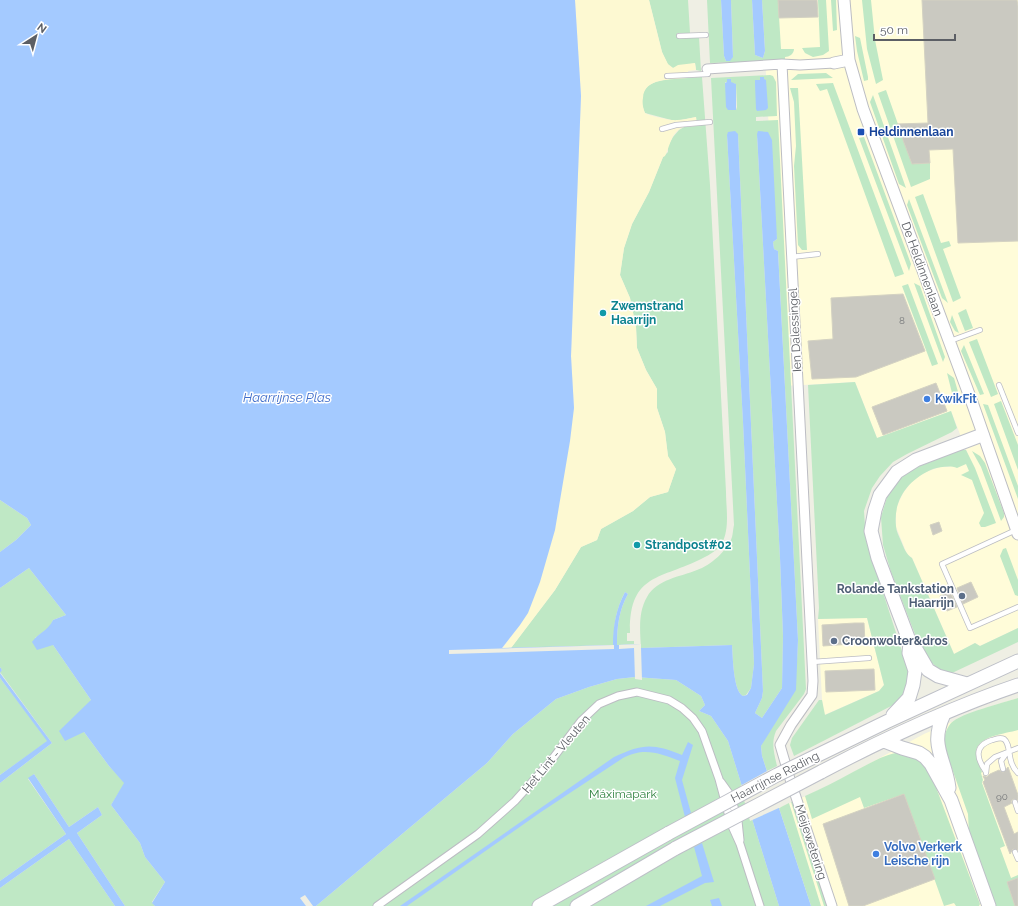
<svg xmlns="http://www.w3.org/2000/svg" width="1018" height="906" viewBox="0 0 1018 906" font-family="Raleway,sans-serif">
  <rect width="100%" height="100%" fill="#efefe4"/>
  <path fill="#fffcd9" d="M763,0H1018V628L980,646L975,643L954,654L912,558L907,554L896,527V508L903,493L913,480L926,472L940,467H948L970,460L951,411L877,438L855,382L785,386L778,251L767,101Z
    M867,617L884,685L879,691L824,715L822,700L818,619Z
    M1018,698V906H811L779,808L826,787L924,734L979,710Z"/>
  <path fill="#bfe8c5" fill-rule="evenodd" d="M649,0H688L690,33H677V38L699,37L701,71L696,70L695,63L673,68L668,65L662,52Z
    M707,0H721L724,56L726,61L730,60L733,56L731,0H752L755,55L763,58L765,51L762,0H778L781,49H794C794,54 789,57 785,57V59L774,61L710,63Z
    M818,0H826L829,51L823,55L813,57L805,53L802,48L820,47Z
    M831,0H836L837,30L833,31Z
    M862,0H871L875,40L883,80L876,84L867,49Z
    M855,36L860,38L868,77V80L864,81L857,51Z
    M826,73L833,78L791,80L798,74Z
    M770,75L773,76L776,82L777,116L756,117V121L778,120L806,689L804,694L776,731C771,743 774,753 777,766L767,771L762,756L761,746L797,661L798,640L778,251L774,249L773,242L777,239L757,134L780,558L783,636L782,688L762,718L755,713L762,698L763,691L738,134L727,135L743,422L754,664L751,688L746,695L743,696C733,691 733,656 732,645L641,648C640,631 638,612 647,597C657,579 680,577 697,570C710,566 728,550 732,537C733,533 733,529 734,525L711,78ZM725,82L736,84L737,107L736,110Z
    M702,77L710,185L726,492C726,508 730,528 722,543C718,550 709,555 703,558C660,580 629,573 630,633H627V641H634V644L617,645C617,626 619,610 628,594L625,592C616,609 613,626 614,645L511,648L555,590L581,547L597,540L601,529L633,511L650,497L668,492L676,469L668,457L665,432L657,408V389L646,370L637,348L636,327L630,298L620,275L624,248L632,224L649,192L663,157L668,152V146L673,137L679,130L684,127L697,126L696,117L675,121L645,113C628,74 679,79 702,77Z
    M833,83L904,274L895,277L827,89L820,91L816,84Z
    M790,88H798L807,250H802L798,245L794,166L796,146L794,102Z
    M886,90L912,164L930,163V179L911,187L878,93Z
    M873,95L906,188L899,184L870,102Z
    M864,137L911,264L909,271L859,138Z
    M923,194L941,243L949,241L951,246L943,249L961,298L953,302L915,197Z
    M909,199L948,303L942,298L907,205Z
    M914,283L920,286L945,357L943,362Z
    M908,284L938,364L932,366L902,286Z
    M966,309L973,328L965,331L958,313Z
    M952,315L959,333L955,331L950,322Z
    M977,339L998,394L991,397L969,342Z
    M964,345L984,394L980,395L961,351Z
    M947,373L954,378L961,402L955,405Z
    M855,382L877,438L951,411L957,428L952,432L907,454L893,462L880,476L872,488L864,511L866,540L910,676L906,689L897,703L794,756L790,745L792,738L819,700H822L825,715L879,691L884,685L867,618L818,619L819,608L808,385Z
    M1001,401L1018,445V470L994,404Z
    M983,404L988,405L1018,486V499Z
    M958,450H966L975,468L996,523L985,527H981L979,523L984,513L972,480L961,475L969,471L966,464L957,468C950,465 940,467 933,469C909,479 893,499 896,526C896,531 899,536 901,541C904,548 906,554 912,558L954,654L975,643L980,646L1018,628V642L952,673L939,669L923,655L891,572L883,545L881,517L888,494L900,478L913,469Z
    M972,451L980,456L985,463L1004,513V517L1001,521L981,467Z
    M0,500L27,518L31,525L16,540L0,552Z
    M1006,548L1018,580V596L1015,595L1000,556L1003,549Z
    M29,568L66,615L53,620L50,627L35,638L53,645L91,700L84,732L109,766L125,783L111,805L140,843L145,857L165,882L152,902L155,906H125L77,833L102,815L98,807L69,827L34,774L28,779L66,834L0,881V783L52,743L0,672L2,670L0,667V588Z
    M635,677L676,680L701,696L705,705L699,711L711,716L728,741L779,906H316L487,763L513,734L556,699L589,687L617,679Z
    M0,678L48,741L0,775Z
    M1018,698V730C1005,734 975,736 976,754C976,760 980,766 982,772L981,773L983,780L982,783L1005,846L1000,848L1011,878L1018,875V878L1007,882L1015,906H995L969,834L968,814L944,746C944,738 945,730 951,723C961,713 1003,703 1018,698Z
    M901,752L925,763L934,782L980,904L979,906H956L954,903L944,906L904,794L864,808L860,797L812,819L805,796C821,789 837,781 853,772C869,764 884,754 901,752Z
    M794,801L827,906H824L791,802Z
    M789,803L821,906H811L779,808Z
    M69,839L115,906H0V888Z"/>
  <path fill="#fdf9d2" d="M575,0H649L662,52L668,64L673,68L678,65L695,63L696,70L688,71V78C672,80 644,77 643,98C642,103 643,108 645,113C650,116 672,121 677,120C683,120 690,118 696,117L697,126C693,126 688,126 684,127C671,131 670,147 665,156L663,157L649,192L632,224L624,248L620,275L630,298L636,327L637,348L646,370L657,389V408L665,432L668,456L676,469L668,492L650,497L633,511L601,529L597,540L581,547L555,590L511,648L502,649L520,625L574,408L571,356L581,96Z"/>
  <path fill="#a4caff" d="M0,0H575L581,96L571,356L574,408L570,441L555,530L540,582L528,613L520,625L502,648L613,645C613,626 616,609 625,592L628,594C619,610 617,626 617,645L641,644V648L732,645C733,656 733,691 743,696L747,695L751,688L754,664L743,422L727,135L728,132L735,131L738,134L763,691L762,698L755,713L762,718L782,688L783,636L780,558L757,134L758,131L768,132L772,140L777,239L773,242L774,249L778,251L798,640L796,690L761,746L762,756L811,906H779L728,741L711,716L699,711L705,705L701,696L676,680L635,677L617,679L589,687L556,699L513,734L487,763L316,906H155L152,903L165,882L145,857L140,843L111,805L124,783L109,766L84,732L65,741L59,731L91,700L53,645L37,650L32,642C38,633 48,631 53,620L66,615L29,568L0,588V552L16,540L31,525L27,518L0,500Z
    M721,0H731L733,57L730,61H726L724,56Z
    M752,0H762L765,51L763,58L755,55Z
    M760,77H764V79L766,80L768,108L766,110L757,111L756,109L755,84V80H760Z
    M727,79H731V82L736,84V110H728L726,107L725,83L727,82Z
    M0,667L2,670L0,673L52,743L0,783V775L47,741L0,678Z
    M688,742L693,745L682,780L691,813L685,817L675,778L680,761C659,753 644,747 623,758L541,812L407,906H400L614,757C643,744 652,743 682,755Z
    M34,774L69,827L98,807L102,815L77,833L125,906H115L69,839L0,888V881L66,834L28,778Z
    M702,843L714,882L705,883L660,906H646L702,876L694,847Z
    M719,898L722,906H712L710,900Z"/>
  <path fill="#efefe4" d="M641,644V648L642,680L635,679L634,648L619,649V645Z
    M614,645V649L449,654V650Z
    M769,770L781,807L750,821L740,786Z
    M305,895L313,906H306L300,898Z"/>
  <path fill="#cac9c1" stroke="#d4d2c2" d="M778,0H817L818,17L779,18Z
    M922,0H1017L1018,6V241L958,243L953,149L929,150L930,163L912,164L897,124L928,123Z
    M903,294L925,351L856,377L812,379L808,341L833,339L831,298Z
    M936,383L947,411L883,435L872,407Z
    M939,522L942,531L933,535L930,525Z
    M971,582L978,597L963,604L957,588Z
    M950,592L957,607L947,611L940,596Z
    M855,623H864L865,643L823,646L822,625Z
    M874,669L875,690L826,692L825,671Z
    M1008,767L1018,795V800L1013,799L1011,801L1012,803L1004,807L1014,834L1018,832V850L1013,849L1010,854L983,782L985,780L983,776L987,777L990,774L999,770L1002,772H1004Z
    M904,794L935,879L863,906H849L823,824Z
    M1018,878V906H1015L1007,882Z"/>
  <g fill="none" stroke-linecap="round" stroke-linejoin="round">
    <defs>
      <path id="service" d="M679,36L706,35
        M667,76L708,74
        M662,129L676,125L710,122
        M791,257L818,254
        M950,341L980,330
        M999,385L1018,433
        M1016,530L942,564L970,628L1018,607
        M812,662L869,658
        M1003,769L1001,761L1006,754
        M986,772C977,759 973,746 992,740C996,739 1000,737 1004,739C1012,745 1006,762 1018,773
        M986,773L987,764L995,757L1018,748
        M1015,802L1018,811
        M1015,852L1018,859"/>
      <path id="pedestrian" d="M721,782L731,796L738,821L740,840
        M377,906L478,834L515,801L550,762L581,721L599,704L618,696L637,692L669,700L682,708L693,718L702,731L719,779L731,824L740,844L760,906"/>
      <path id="minor" d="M707,69L782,64
        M832,906L790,779L780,745L791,725L812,695L813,681L782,64L800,65L834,63"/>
      <path id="tertiary" d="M844,0L849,60L863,109L973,405L1018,534
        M834,63L849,60"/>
      <path id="secondary" d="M967,684L938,676L928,670L917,651L910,643L878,558L871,531L875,510L880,495L897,472L916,460L982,435
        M944,714C929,746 945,757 949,788
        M893,715L909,698L913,685L915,671L909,653L910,643
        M884,741L902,748L919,753L925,757L931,764L951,800L989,906
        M816,756L886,722L1018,661
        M821,772C884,739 950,708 1018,685
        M539,906L669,833
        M577,906L676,848"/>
    </defs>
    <use href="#service" stroke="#bcbdc3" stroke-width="6"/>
    <use href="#pedestrian" stroke="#bcbdc3" stroke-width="9"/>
    <use href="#minor" stroke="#bcbdc3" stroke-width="11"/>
    <use href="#tertiary" stroke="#bcbdc3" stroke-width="13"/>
    <use href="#secondary" stroke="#bec0c8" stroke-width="15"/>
    <use href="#service" stroke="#fff" stroke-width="4.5"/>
    <use href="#pedestrian" stroke="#fff" stroke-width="7"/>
    <use href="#minor" stroke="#fff" stroke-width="9"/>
    <use href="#tertiary" stroke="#fff" stroke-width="11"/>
    <use href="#secondary" stroke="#fff" stroke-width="13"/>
    <defs>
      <path id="secondary-bridge" d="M669,833L777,775L816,756
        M676,848L821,772"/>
    </defs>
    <use href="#secondary-bridge" stroke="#bec0c8" stroke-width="15" stroke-linecap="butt"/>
    <use href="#secondary-bridge" stroke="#fff" stroke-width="13"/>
  </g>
  <rect fill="#1a4fb4" stroke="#fff" stroke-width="1.5" x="857" y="128" width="8" height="8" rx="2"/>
  <g fill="#0f9aa8" stroke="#fff" stroke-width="1.5">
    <circle cx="603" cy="313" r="4"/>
    <circle cx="637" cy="545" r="4"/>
  </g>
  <g fill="#3f7fe0" stroke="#fff" stroke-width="1.5">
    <circle cx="927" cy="399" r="4"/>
    <circle cx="876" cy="854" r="4"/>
  </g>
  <g fill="#5c6f8a" stroke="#fff" stroke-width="1.5">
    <circle cx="962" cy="596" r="4"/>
    <circle cx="834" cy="641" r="4"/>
  </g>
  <g text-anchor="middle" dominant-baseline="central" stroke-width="3" stroke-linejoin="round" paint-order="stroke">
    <g font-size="10" fill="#787a7c">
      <text x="902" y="320">8</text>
      <text x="1002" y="796">90</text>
    </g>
    <g font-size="12" font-weight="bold" fill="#164399" stroke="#fff" text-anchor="start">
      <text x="869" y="132">Heldinnenlaan</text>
    </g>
    <g font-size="12" fill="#5c5f65" stroke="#fff">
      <text transform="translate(922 269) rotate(70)">De Heldinnenlaan</text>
      <text transform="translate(795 330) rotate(-93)">Ien Dalessingel</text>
      <text transform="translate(556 754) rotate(-50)">Het Lint - Vleuten</text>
      <text transform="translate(775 777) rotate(-27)">Haarrijnse Rading</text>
      <text transform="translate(811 842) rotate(72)">Meijewetering</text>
    </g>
    <g font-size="12" font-weight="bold" fill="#0d838f" stroke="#fff" text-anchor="start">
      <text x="611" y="306">Zwemstrand<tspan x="611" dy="14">Haarrijn</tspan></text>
      <text x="645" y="545">Strandpost#02</text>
    </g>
    <g font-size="12" font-weight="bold" fill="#366cbe" stroke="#fff" text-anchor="start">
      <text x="935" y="399">KwikFit</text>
      <text x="884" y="847">Volvo Verkerk<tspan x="884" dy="14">Leische rijn</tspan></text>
    </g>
    <g font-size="12" font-weight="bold" fill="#4e5e75" stroke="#fff" text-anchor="end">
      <text x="954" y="589">Rolande Tankstation<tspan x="954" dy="14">Haarrijn</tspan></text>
      <text x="842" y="641" text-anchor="start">Croonwolter&amp;dros</text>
    </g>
    <g font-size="12" fill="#2f823f" stroke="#fff">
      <text x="623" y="794">Máximapark</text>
    </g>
    <g font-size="13" font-style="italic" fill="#3f6dca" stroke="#fff">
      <text x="287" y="397">Haarrijnse Plas</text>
    </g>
  </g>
  <g transform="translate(36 36) rotate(36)" stroke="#ffffff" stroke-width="3" paint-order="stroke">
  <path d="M0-3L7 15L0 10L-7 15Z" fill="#5c5f65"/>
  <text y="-6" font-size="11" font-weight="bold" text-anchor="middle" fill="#5c5f65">N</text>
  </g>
  <path d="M874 34v6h81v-6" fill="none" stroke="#5c5f65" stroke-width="2"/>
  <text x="880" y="34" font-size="12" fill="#5c5f65" stroke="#ffffff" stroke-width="3" paint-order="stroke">50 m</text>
</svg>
